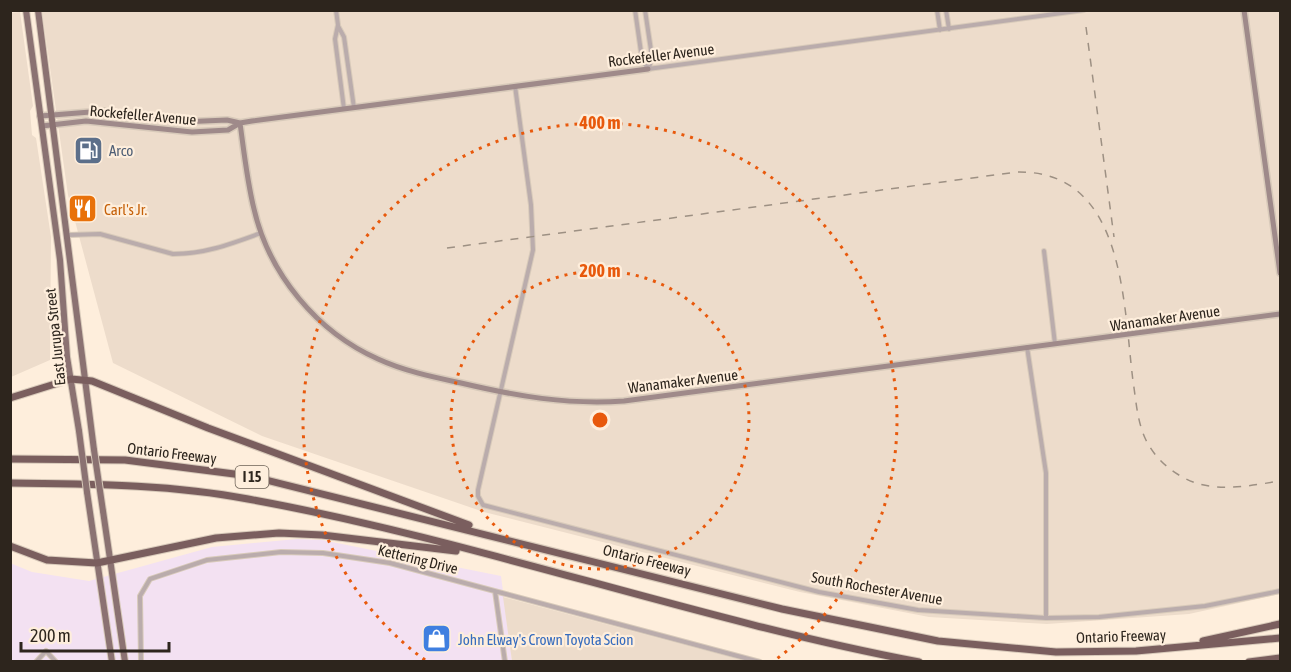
<svg xmlns="http://www.w3.org/2000/svg" width="1291" height="672" viewBox="0 0 1291 672" font-family="'Asap Condensed',sans-serif">
  <rect width="100%" height="100%" fill="#feeedc"/>
  <path fill="#f3e1f2" d="M297,539L322,540L501,576L512,661H11L10,563L32,572L89,581L212,547Z"/>
  <path fill="#eddccb" d="M42,11H1280V594L1189,614L1047,624L929,617L800,592L484,512L262,436L113,363L68,195Z
    M20,12L33,106L30,111L32,135L36,138L51,237L50,360L11,377L10,13Z
    M503,597L745,661H512Z"/>
  <g fill="none" stroke-linecap="round" stroke-linejoin="round">
    <defs>
      <path id="street" d="M336,10L338,25L335,39L344,109
        M635,10L642,59L648,69
        M645,10L652,57L649,68
        M937,10L940,30
        M946,10L949,29
        M338,26L344,37L354,108
        M648,69L1084,10
        M515,86L531,205L533,250L478,490V496L483,505L819,592L918,610L1046,618L1099,617L1205,606L1280,591
        M68,235L100,234L173,254C205,254 231,244 261,233
        M1044,251L1055,344
        M1027,347L1046,473V618
        M495,591L505,662
        M36,662L46,651L56,662
        M141,662L140,596L150,579L207,560L281,552L323,553L390,563L760,662"/>
      <path id="secondary" d="M1244,10L1280,273
        M40,116L103,111L181,122L227,120L240,123
        M240,123C244,152 247,181 254,209C269,274 317,332 378,359C404,371 433,377 461,383C516,396 567,405 624,401L1280,314
        M42,126L86,121L192,132L228,130L240,123L252,121L648,69"/>
      <path id="primary" d="M26,10L60,260L67,357L79,431
        M38,10L94,450
        M87,492L112,662
        M103,511L125,662"/>
      <path id="highway" d="M10,398L71,379L92,381L208,428L469,525
        M10,459L125,460L250,476L782,609L938,641L1056,652L1136,651L1280,638
        M10,483C90,484 170,484 248,499C474,540 692,619 919,662
        M10,546L47,560L97,563L216,538L279,533L322,535L456,551
        M1203,641L1280,624
        M1249,662L1280,658"/>
    </defs>
    <use href="#street" stroke="#d8caba" stroke-width="6"/>
    <use href="#secondary" stroke="#d8caba" stroke-width="8"/>
    <use href="#primary" stroke="#d8caba" stroke-width="8"/>
    <use href="#highway" stroke="#d8caba" stroke-width="9"/>
    <use href="#street" stroke="#baacac" stroke-width="4"/>
    <use href="#secondary" stroke="#9f8a8a" stroke-width="5"/>
    <use href="#primary" stroke="#8b7272" stroke-width="6"/>
    <use href="#highway" stroke="#7a5e5e" stroke-width="7"/>
    <path stroke="#9d9083" stroke-width="1.5" stroke-dasharray="8 8" stroke-linecap="butt" d="M1086,27L1114,237
      M447,248L1017,172C1125,170 1123,302 1133,381C1136,400 1137,420 1145,438C1155,460 1176,477 1199,484C1225,491 1254,485 1280,481"/>
    <defs>
      <path id="primary-bridge" d="M79,431L87,492
        M94,450L103,511"/>
    </defs>
    <use href="#primary-bridge" stroke="#d8caba" stroke-width="8" stroke-linecap="butt"/>
    <use href="#primary-bridge" stroke="#8b7272" stroke-width="6"/>
  </g>
  <g fill="none" stroke="#e8590c" stroke-width="3" stroke-dasharray="3 6">
    <circle cx="600" cy="420" r="149"/>
    <path d="M425 660A297 297 0 1 1 775 660"/>
  </g>
  <defs>
    <symbol id="fuel-square" viewBox="-11 -11 22 22"><rect x="-9" y="-9" width="18" height="18" rx="4" fill="#5c6f8a" stroke="#feeedc"/><path d="M-5.5-6h7V0h2V4h1.3V-2.5L3-4.5l.8-.8L6-3V5H2.5V1h-1V6h-7ZM-4.2-4.7v3.2H.2V-4.7Z" fill="#fff"/></symbol>
    <symbol id="restaurant-square" viewBox="-11 -11 22 22"><rect x="-9" y="-9" width="18" height="18" rx="4" fill="#e8710a" stroke="#feeedc"/><path d="M-5-6h1v4h1v-4h1v4h1v-4h1v5L-1.5 .5V6h-2V.5L-5-1ZM5-6V6H3V1.5H1.5Q1.5-4 5-6Z" fill="#fff"/></symbol>
    <symbol id="shop-square" viewBox="-11 -11 22 22"><rect x="-9" y="-9" width="18" height="18" rx="4" fill="#3f7fe0" stroke="#feeedc"/><path d="M-5-2.5h2.3a2.7 3.5 0 0 1 5.4 0H5L5.5 6h-11ZM-1.5-2.5h3a1.5 2.3 0 0 0-3 0Z" fill="#fff"/></symbol>
  </defs>
  <g fill-rule="evenodd">
    <use href="#fuel-square" x="72" y="134" width="33" height="33"/>
    <use href="#restaurant-square" x="66" y="192" width="33" height="33"/>
    <use href="#shop-square" x="420" y="622" width="33" height="33"/>
  </g>
  <g text-anchor="middle" dominant-baseline="central" stroke-width="4.5" stroke-linejoin="round" paint-order="stroke">
    <rect fill="#feeedc" stroke="#6c6156" stroke-width="1.5" x="235.5" y="466" width="33" height="22" rx="4.5"/>
    <g font-size="14" font-weight="bold" fill="#2d251d">
      <text x="252" y="477">I 15</text>
    </g>
    <g font-size="15" fill="#2d251d" stroke="#feeedc">
      <text transform="translate(661 55) rotate(-7)">Rockefeller Avenue</text>
      <text transform="translate(143 115) rotate(5)">Rockefeller Avenue</text>
      <text transform="translate(1165 318) rotate(-8)">Wanamaker Avenue</text>
      <text transform="translate(55 337) rotate(-96)">East Jurupa Street</text>
      <text transform="translate(683 381) rotate(-7)">Wanamaker Avenue</text>
      <text transform="translate(172 453) rotate(7)">Ontario Freeway</text>
      <text transform="translate(418 559) rotate(14)">Kettering Drive</text>
      <text transform="translate(647 560) rotate(14)">Ontario Freeway</text>
      <text transform="translate(877 588) rotate(10)">South Rochester Avenue</text>
      <text transform="translate(1121 636) rotate(-2)">Ontario Freeway</text>
    </g>
    <g font-size="15" fill="#4e5e75" stroke="#feeedc" text-anchor="start">
      <text x="109" y="150">Arco</text>
    </g>
    <g font-size="15" fill="#c56008" stroke="#feeedc" text-anchor="start">
      <text x="104" y="209">Carl's Jr.</text>
    </g>
    <g font-size="15" fill="#366cbe" stroke="#feeedc" text-anchor="start">
      <text x="458" y="639">John Elway's Crown Toyota Scion</text>
    </g>
  </g>
  <circle cx="600" cy="420" r="9" fill="#e8590c" stroke="#feeedc" stroke-width="3"/>
  <g font-size="18" text-anchor="middle" font-weight="bold" fill="#e8590c" stroke="#feeedc" stroke-width="4.5" stroke-linejoin="round" paint-order="stroke">
    <text x="600" y="129">400 m</text>
    <text x="600" y="277">200 m</text>
  </g>
  <rect width="1291" height="672" fill="none" stroke="#2d251d" stroke-width="24"/>
  <path d="M21 642v9h148v-9" fill="none" stroke="#2d251d" stroke-width="3"/>
  <text x="30" y="642" font-size="18" fill="#2d251d" stroke="#feeedc" stroke-width="4.5" paint-order="stroke">200 m</text>
</svg>
